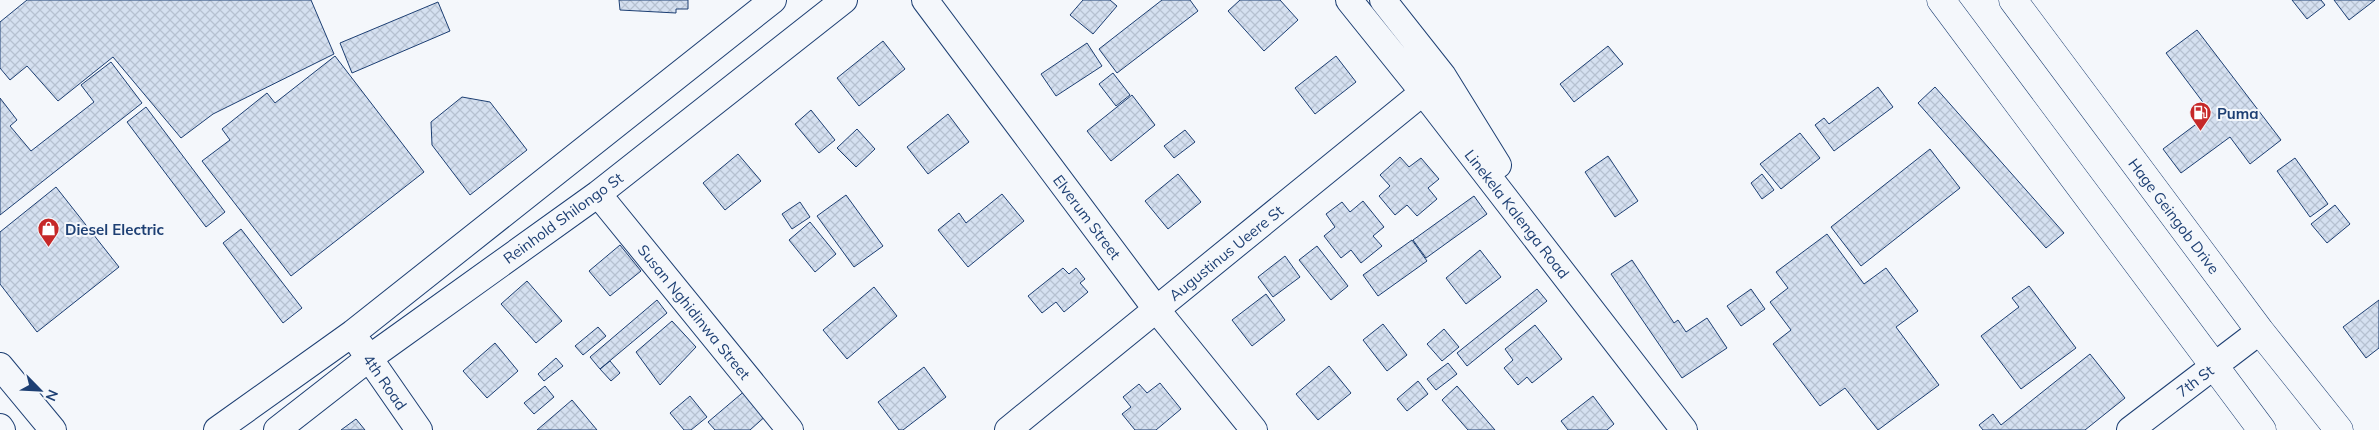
<svg xmlns="http://www.w3.org/2000/svg" width="2379" height="430" viewBox="0 0 2379 430" font-family="Mulish,sans-serif">
  <defs>
    <pattern id="building-cross-hatch" width="8" height="8" patternUnits="userSpaceOnUse" patternTransform="scale(1.25)"><rect width="8" height="8" fill="#d5e0f0"/><path d="M0 0l8 8M0 8l8-8" fill="none" stroke="#b6c1d1"/></pattern>
  </defs>
  <rect width="100%" height="100%" fill="#f4f7fb"/>
  <path fill="url(#building-cross-hatch)" stroke="#1d3f73" d="M27,0H311L334,54L213,114L181,138L113,57L58,101L27,66L10,80L0,68V22Z
    M619,0H688V9H676V13L620,10Z
    M1083,0H1110L1117,6L1093,34L1070,15Z
    M1162,0H1190L1198,11L1117,73L1099,49Z
    M1240,0H1280L1298,20L1264,51L1228,11Z
    M2292,0H2321L2325,5L2307,19Z
    M2334,0H2375L2349,20Z
    M438,2L450,31L352,73L340,43Z
    M2197,30L2281,140L2250,164L2230,137L2181,173L2163,149L2211,113L2166,53Z
    M883,41L905,69L859,106L837,78Z
    M1087,43L1102,66L1056,96L1041,74Z
    M1608,46L1623,64L1574,102L1560,84Z
    M335,56L424,172L291,276L202,161L230,140L222,129L267,93L275,103Z
    M1336,56L1356,82L1315,114L1295,88Z
    M111,62L142,103L0,215V98L17,120L10,126L31,151L94,102L81,85Z
    M1113,73L1130,95L1116,106L1099,84Z
    M1878,87L1893,107L1834,151L1815,125L1824,118L1829,124Z
    M1935,87L2064,233L2046,248L1918,103Z
    M1132,95L1155,125L1111,161L1087,131Z
    M462,97L490,102L527,150L470,195L432,145L431,122Z
    M146,107L225,212L206,227L127,122Z
    M811,110L835,140L819,153L795,124Z
    M948,114L969,142L928,174L907,147Z
    M857,129L875,149L856,167L837,148Z
    M1185,130L1195,142L1174,158L1164,146Z
    M1800,133L1820,158L1781,189L1760,164Z
    M1930,149L1960,188L1861,266L1831,227Z
    M738,154L761,181L725,210L703,183Z
    M1608,156L1638,201L1615,217L1585,172Z
    M1400,157L1409,167L1421,158L1439,179L1428,188L1437,199L1417,216L1407,205L1395,215L1379,196L1390,186L1380,175Z
    M2295,158L2328,204L2310,217L2277,171Z
    M1178,174L1201,202L1168,229L1145,201Z
    M1762,174L1774,190L1762,199L1751,183Z
    M56,187L119,267L37,332L0,284V232Z
    M1002,194L1024,221L968,267L938,230L959,213L966,223Z
    M846,195L883,246L854,267L817,216Z
    M1474,196L1487,214L1426,258L1413,240Z
    M1363,201L1384,227L1373,236L1382,246L1361,263L1351,250L1341,258L1324,236L1335,227L1326,214L1342,202L1350,212Z
    M800,202L810,217L792,229L782,214Z
    M2335,205L2350,224L2327,243L2311,224Z
    M810,222L836,254L815,272L789,240Z
    M241,229L302,308L283,323L223,243Z
    M1827,234L1864,284L1886,268L1918,311L1896,327L1939,385L1878,430L1845,388L1820,406L1773,344L1791,330L1770,302L1788,288L1776,272Z
    M1412,240L1427,261L1378,296L1363,275Z
    M620,245L641,271L610,296L589,271Z
    M1317,246L1348,286L1331,300L1299,260Z
    M1480,250L1501,277L1466,304L1446,278Z
    M1285,256L1300,277L1273,297L1258,277Z
    M1632,260L1674,323L1678,320L1686,332L1707,318L1727,348L1682,378L1611,274Z
    M1063,268L1069,274L1076,268L1085,279L1080,283L1088,292L1064,312L1056,302L1042,313L1028,296Z
    M527,281L562,321L536,343L501,304Z
    M2029,286L2076,348L2021,389L1981,336L2019,307L2012,298Z
    M874,287L897,316L847,359L823,330Z
    M1537,289L1547,301L1467,366L1457,353Z
    M1751,289L1765,309L1741,326L1727,306Z
    M1266,294L1285,320L1252,346L1232,320Z
    M657,300L667,313L600,369L590,357Z
    M2379,300V348L2366,358L2343,327Z
    M672,321L696,347L660,385L636,352Z
    M1383,324L1407,355L1387,371L1363,340Z
    M1535,325L1562,359L1532,383L1527,377L1518,385L1504,368L1513,360L1505,349Z
    M598,327L606,336L583,355L575,346Z
    M1444,329L1459,347L1442,361L1427,344Z
    M495,343L518,371L487,398L463,371Z
    M2090,354L2125,398L2085,430H1983L1979,425L1993,414L2001,425Z
    M556,358L563,366L544,381L538,374Z
    M610,361L620,373L611,381L600,369Z
    M1448,363L1457,374L1436,390L1427,379Z
    M1329,366L1351,393L1318,420L1296,394Z
    M924,367L946,397L903,430H899L878,402Z
    M1418,381L1428,394L1407,411L1397,399Z
    M1160,383L1181,409L1156,430H1135L1122,414L1131,407L1123,397L1139,384L1147,393Z
    M545,386L554,397L534,414L524,403Z
    M1457,386L1495,430H1468L1442,400Z
    M747,389L768,414L750,430H715L708,422Z
    M690,396L707,417L691,430H684L670,413Z
    M1593,396L1614,424L1607,430H1568L1561,421Z
    M572,400L597,430H537Z
    M356,419L365,430H341Z"/>
  <g fill="none" stroke-linecap="round" stroke-linejoin="round">
    <defs>
      <path id="minor" d="M925,0L1156,309L1254,430
        M1349,0L1423,92L1684,430
        M1383,0L1443,76L1498,165
        M598,194L790,430
        M360,345L419,430
        M0,366L53,430
        M0,427L2,430
        M217,430L353,333L773,0
        M277,430L368,359L598,194L844,0
        M1008,430L1443,76
        M2130,430L2260,331"/>
      <path id="highway" d="M1941,0L2262,430
        M2013,0L2260,331L2339,430"/>
    </defs>
    <use href="#minor" stroke="#1d3f73" stroke-width="28"/>
    <use href="#highway" stroke="#1d3f73" stroke-width="29"/>
    <use href="#minor" stroke="#f4f7fb" stroke-width="26"/>
    <use href="#highway" stroke="#f4f7fb" stroke-width="28"/>
  </g>
  <defs>
    <symbol id="fuel-pin" viewBox="-11 -11 22 30"><path d="M0 17L-7.5 6A9.5 9.5 0 1 1 7.5 6Z" fill="#c62828" stroke="#f4f7fb"/><path d="M-5.5-6h7V0h2V4h1.3V-2.5L3-4.5l.8-.8L6-3V5H2.5V1h-1V6h-7ZM-4.2-4.7v3.2H.2V-4.7Z" fill="#fff"/></symbol>
    <symbol id="shop-pin" viewBox="-11 -11 22 30"><path d="M0 17L-7.5 6A9.5 9.5 0 1 1 7.5 6Z" fill="#c62828" stroke="#f4f7fb"/><path d="M-5-2.5h2.3a2.7 3.5 0 0 1 5.4 0H5L5.5 6h-11ZM-1.5-2.5h3a1.5 2.3 0 0 0-3 0Z" fill="#fff"/></symbol>
  </defs>
  <g fill-rule="evenodd">
    <use href="#fuel-pin" x="2188" y="100" width="25" height="34"/>
    <use href="#shop-pin" x="36" y="216" width="25" height="34"/>
  </g>
  <g text-anchor="middle" dominant-baseline="central" stroke-width="4" stroke-linejoin="round" paint-order="stroke">
    <g font-size="15" font-weight="bold" fill="#1d3f73" stroke="#f4f7fb" text-anchor="start">
      <text x="2217" y="113">Puma</text>
      <text x="65" y="229">Diesel Electric</text>
    </g>
    <g font-size="15" fill="#1d3f73" stroke="#f4f7fb">
      <text transform="translate(1517 214) rotate(52)">Linekela Kalenga Road</text>
      <text transform="translate(2174 216) rotate(53)">Hage Geingob Drive</text>
      <text transform="translate(1087 217) rotate(53)">Elverum Street</text>
      <text transform="translate(563 218) rotate(-36)">Reinhold Shilongo St</text>
      <text transform="translate(1226 253) rotate(-39)">Augustinus Ueere St</text>
      <text transform="translate(694 312) rotate(51)">Susan Nghidinwa Street</text>
      <text transform="translate(2195 381) rotate(-37)">7th St</text>
      <text transform="translate(385 382) rotate(55)">4th Road</text>
    </g>
  </g>
  <g transform="translate(40 390) rotate(114)" stroke="#f4f7fb" stroke-width="4" paint-order="stroke">
  <path d="M0-4L9 19L0 12L-9 19Z" fill="#1d3f73"/>
  <text y="-8" font-size="14" font-weight="bold" text-anchor="middle" fill="#1d3f73">N</text>
  </g>
</svg>
